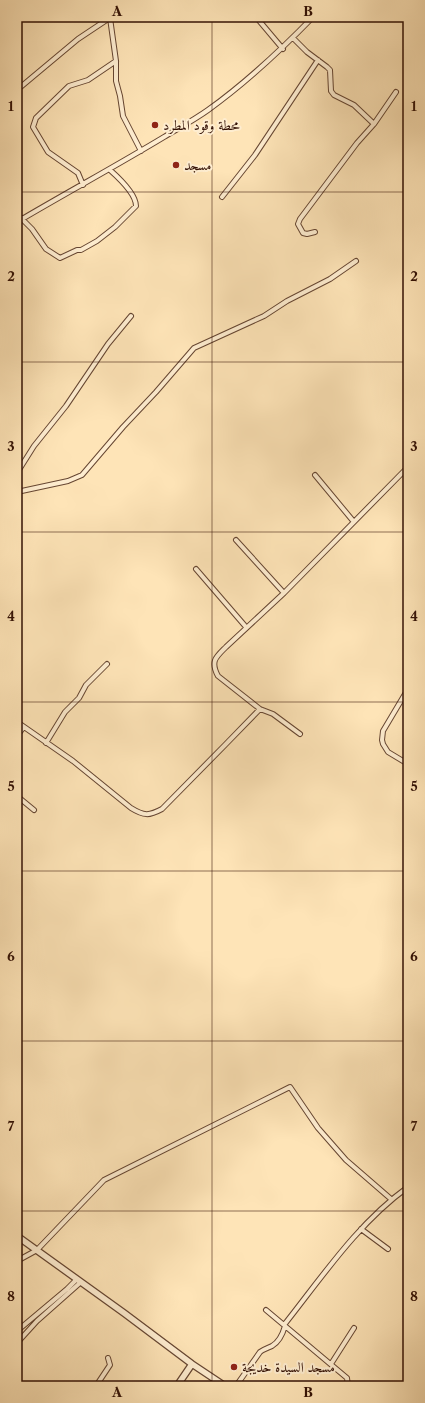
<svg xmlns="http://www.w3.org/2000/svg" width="425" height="1403" viewBox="0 0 425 1403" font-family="'Libre Caslon Text',Amiri,serif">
  <rect width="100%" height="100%" fill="#fee4b7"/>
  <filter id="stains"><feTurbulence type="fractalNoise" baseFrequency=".005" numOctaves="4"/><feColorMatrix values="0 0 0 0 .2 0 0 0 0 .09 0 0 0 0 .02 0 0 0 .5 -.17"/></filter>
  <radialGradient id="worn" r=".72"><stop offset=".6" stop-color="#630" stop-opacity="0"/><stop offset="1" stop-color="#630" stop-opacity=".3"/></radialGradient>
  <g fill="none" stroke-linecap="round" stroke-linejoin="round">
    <defs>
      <path id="minor" d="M133,17H135
        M256,17L283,49
        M110,18L116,61V81L120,96L123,116L141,151
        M293,38L307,52L327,67L330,70L331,91L334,95L354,105L374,124L357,143L300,219L298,224L303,233L307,234L315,232
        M17,90L78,39L111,17
        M374,124L396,92
        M83,185L78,173L48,152L33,127L36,118L69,86L88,80L116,61
        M222,197L255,155L318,60
        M17,214L32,229L46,249L60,258L77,250H81L97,241L115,227L136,206C136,194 119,178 110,170
        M17,222C66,193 116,166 164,137C179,128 194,120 208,110C247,82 280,51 313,17
        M17,473L34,446L66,406L108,344L131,316
        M315,475L354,522
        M17,492L68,481L82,475L123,427L156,392L194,348L264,316L287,301L330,279L356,261
        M236,540L284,593
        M196,569L246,627
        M408,689L383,731L382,740L383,744L388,752L408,764
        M17,722L73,761L131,808C144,816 149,816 162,809L225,745L260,709
        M300,734L273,714L260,709L218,676C210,661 216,657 226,647L284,593L408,467
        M17,736L23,728
        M46,743L65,712L79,698L86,685L107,664
        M17,796L34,810
        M361,1229L388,1249
        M17,1261L37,1250L104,1180L290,1087L318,1128L346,1160L391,1199
        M266,1310L347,1378L348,1386
        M284,1325C322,1277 358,1223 408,1187
        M17,1331L67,1289L77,1279
        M17,1343L37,1321L81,1282
        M331,1364L354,1328
        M17,1385L18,1386
        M96,1386L110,1365L108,1358
        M236,1386L260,1352C264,1349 268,1348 272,1346C279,1342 283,1333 285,1326"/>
      <path id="tertiary" d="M17,1236L124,1313L192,1364L225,1386
        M177,1386L192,1364"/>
    </defs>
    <use href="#minor" stroke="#664632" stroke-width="6"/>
    <use href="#tertiary" stroke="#664632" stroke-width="8"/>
    <use href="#minor" stroke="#feedd0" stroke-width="4"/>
    <use href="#tertiary" stroke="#feedd0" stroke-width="5.5"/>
  </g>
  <path fill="none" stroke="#331105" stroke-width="1" stroke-opacity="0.55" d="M212,17V1386M17,192H408M17,362H408M17,532H408M17,702H408M17,871H408M17,1041H408M17,1211H408"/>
  <g fill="#8f2418" stroke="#feedd0" stroke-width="1.5">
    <circle cx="155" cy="125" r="4"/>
    <circle cx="176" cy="165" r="4"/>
    <circle cx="234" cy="1367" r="4"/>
  </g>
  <g text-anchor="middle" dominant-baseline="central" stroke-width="4" stroke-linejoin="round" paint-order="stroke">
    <g font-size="14" fill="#331105" stroke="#feedd0" text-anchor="start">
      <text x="163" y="125">محطة وقود المطرد</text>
      <text x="184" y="165">مسجد</text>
      <text x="242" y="1367">مسجد السيدة خديجة</text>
    </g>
  </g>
  <rect width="425" height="1403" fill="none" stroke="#fee4b7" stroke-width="44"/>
  <rect x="22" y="22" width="381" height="1359" fill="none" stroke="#331105" stroke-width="1.5"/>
  <g font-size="13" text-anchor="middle" font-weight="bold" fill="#331105">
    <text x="117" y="16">A</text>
    <text x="308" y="16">B</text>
    <text x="11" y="111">1</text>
    <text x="414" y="111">1</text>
    <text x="11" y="281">2</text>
    <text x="414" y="281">2</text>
    <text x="11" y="451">3</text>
    <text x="414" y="451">3</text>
    <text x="11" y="621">4</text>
    <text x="414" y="621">4</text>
    <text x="11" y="791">5</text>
    <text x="414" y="791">5</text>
    <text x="11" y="961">6</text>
    <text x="414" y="961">6</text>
    <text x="11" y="1131">7</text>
    <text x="414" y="1131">7</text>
    <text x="11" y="1301">8</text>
    <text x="414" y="1301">8</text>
    <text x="117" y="1397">A</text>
    <text x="308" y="1397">B</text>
  </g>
  <rect width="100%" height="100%" filter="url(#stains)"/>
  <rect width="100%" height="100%" fill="url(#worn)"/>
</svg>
